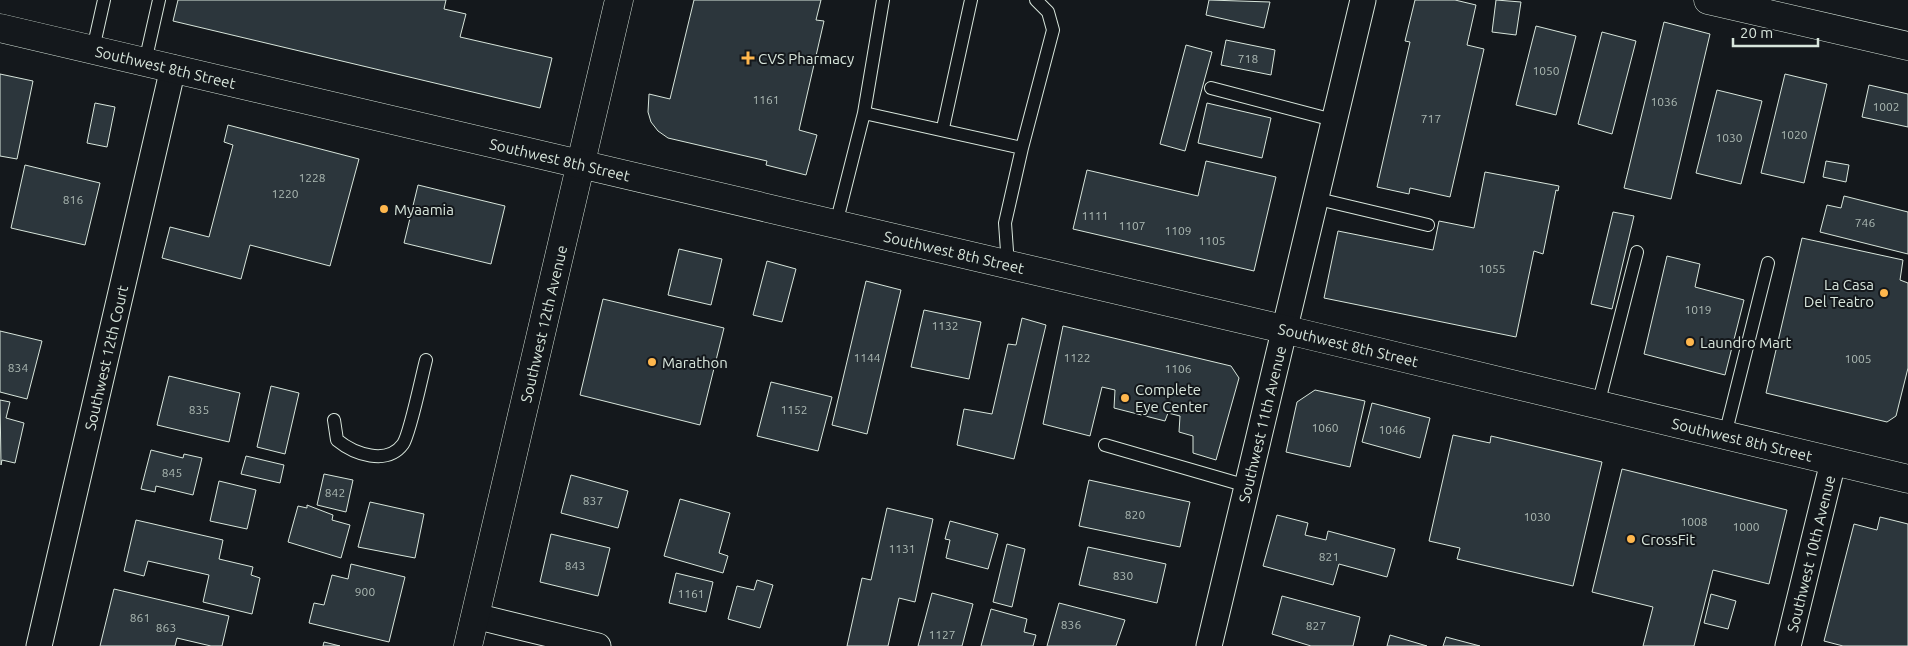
<svg xmlns="http://www.w3.org/2000/svg" width="1908" height="646" viewBox="0 0 1908 646" font-family="Ubuntu,sans-serif">
  <rect width="100%" height="100%" fill="#14181c"/>
  <path fill="#2c363c" stroke="#d8e6dc" d="M178,0H446L444,9L466,14L460,37L552,58L540,108L173,21Z
    M694,0H821L816,20L824,21L799,130L817,135L806,175L766,165L767,161L668,138L658,131L651,122L648,112L649,94L670,99Z
    M1209,0L1270,2L1264,28L1206,15Z
    M1415,0H1455L1476,5L1467,45L1484,49L1450,197L1410,188L1409,194L1377,187L1410,42L1405,41Z
    M1496,0L1521,2L1516,35L1492,32Z
    M1664,22L1710,34L1671,199L1624,188Z
    M1536,26L1576,36L1556,115L1516,105Z
    M1602,32L1636,41L1612,134L1578,124Z
    M1226,40L1275,50L1271,75L1221,65Z
    M1186,45L1212,52L1185,151L1160,144Z
    M0,74L33,81L17,159L0,156Z
    M1785,74L1827,84L1804,183L1761,173Z
    M1869,85L1908,94V127L1862,117Z
    M1717,90L1762,101L1741,184L1696,173Z
    M95,103L115,107L107,147L87,143Z
    M1207,103L1271,118L1262,158L1198,143Z
    M228,125L359,159L330,266L250,245L241,279L162,258L170,227L209,237L233,145L224,142Z
    M1206,161L1276,177L1254,271L1073,229L1087,170L1198,196Z
    M1826,161L1849,165L1846,182L1823,177Z
    M25,165L100,183L85,245L11,228Z
    M1485,172L1559,186L1558,191L1556,190L1543,254L1534,251L1516,337L1324,298L1338,231L1433,250L1439,221L1474,228Z
    M418,185L505,206L491,264L404,243Z
    M1844,196L1908,212V254L1820,232L1827,205L1841,208Z
    M1613,212L1634,216L1612,309L1591,304Z
    M1802,238L1903,260L1900,280L1908,283V368L1896,416L1887,422L1766,393Z
    M679,249L722,259L711,305L668,295Z
    M1667,256L1700,264L1695,287L1744,300L1725,375L1644,354Z
    M767,261L796,269L782,322L753,315Z
    M866,281L901,290L867,434L832,425Z
    M603,299L724,328L700,425L580,395Z
    M924,310L981,322L969,379L911,367Z
    M1022,318L1046,325L1014,459L957,445L964,409L992,414L1008,344L1016,345Z
    M1063,326L1231,366L1239,378L1216,460L1193,453V436L1179,432L1180,416L1168,413L1165,421L1114,408L1115,390L1102,387L1090,436L1043,424Z
    M0,331L42,341L27,399L0,392Z
    M169,376L240,393L229,442L157,425Z
    M771,382L832,397L818,451L757,436Z
    M271,386L299,393L285,454L257,447Z
    M1315,390L1365,401L1350,467L1286,452L1297,402Z
    M0,400L10,402L6,418L24,423L15,463L2,460L1,465Z
    M1372,403L1430,418L1420,458L1362,442Z
    M1453,435L1490,443L1491,436L1602,462L1573,586L1457,559L1460,548L1429,541Z
    M151,450L183,458L184,454L202,458L193,495L156,486L155,492L141,489Z
    M246,456L284,465L280,483L241,474Z
    M1622,469L1787,510L1769,584L1713,570L1694,646H1643L1653,607L1592,592Z
    M324,474L353,480L346,512L317,505Z
    M571,475L628,491L618,528L561,513Z
    M1089,480L1190,502L1180,547L1079,526Z
    M219,481L256,490L247,529L210,521Z
    M680,499L730,513L719,553L728,556L723,573L664,556Z
    M370,502L424,514L415,558L358,547Z
    M307,505L333,515L332,520L350,525L341,558L288,542L298,506L307,508Z
    M887,508L933,519L915,602L899,598L888,646H847L862,578L871,580Z
    M1277,515L1308,523L1305,535L1326,540L1328,531L1395,549L1387,577L1339,564L1333,585L1263,566Z
    M1880,517L1908,524V646H1843L1824,641L1854,524L1877,530Z
    M136,520L223,540L219,559L253,567L251,575L260,578L252,614L203,602L209,575L148,561L144,576L124,571Z
    M950,521L998,534L988,569L946,558L950,540L945,539Z
    M551,534L610,548L598,596L540,582Z
    M1007,544L1025,549L1012,607L993,602Z
    M1088,547L1166,564L1157,603L1079,585Z
    M351,564L405,577L389,642L309,623L314,603L324,605L332,575L348,579Z
    M676,573L713,582L706,612L669,603Z
    M757,580L773,585L760,628L728,619L737,586L754,590Z
    M114,589L229,616L222,646H211L177,638L175,646H100Z
    M932,593L973,604L962,646H918Z
    M1711,594L1736,601L1728,629L1704,623Z
    M1282,596L1360,617L1353,646H1311L1272,634Z
    M1059,603L1125,620L1116,646H1047Z
    M991,609L1027,619L1024,632L1036,635L1033,646H981Z
    M1390,635L1427,646H1387Z
    M1446,637L1480,646H1443Z
    M324,642L340,646H323Z"/>
  <g fill="none" stroke-linecap="round" stroke-linejoin="round">
    <defs>
      <path id="service" d="M883,0L864,113L1022,148L1053,30L1048,12L1036,0
        M93,49L104,0
        M145,62L159,0
        M1211,88L1333,120
        M943,128L971,0
        M1314,198L1428,225
        M836,224L864,113
        M1008,265L1005,223L1022,148
        M1598,405L1637,252
        M334,420L337,440C354,454 387,466 403,444C410,434 422,375 426,360
        M1725,435L1768,263
        M1105,445L1247,486"/>
      <g id="minor">
        <path d="M475,616L598,646"/>
        <path id="s1" d="M39,646L173,68"/>
        <path id="s2" d="M1209,646L1363,0"/>
        <path id="s3" d="M1788,646L1833,462"/>
      </g>
      <g id="secondary">
        <path id="s4" d="M468,646L619,0"/>
      </g>
      <g id="primary">
        <path d="M1708,0L1908,46"/>
        <path id="s5" d="M0,28L1283,329L1908,479"/>
      </g>
    </defs>
    <use href="#service" stroke="#d8e6dc" stroke-width="14"/>
    <use href="#minor" stroke="#d8e6dc" stroke-width="27"/>
    <use href="#secondary" stroke="#d8e6dc" stroke-width="29"/>
    <use href="#primary" stroke="#d8e6dc" stroke-width="29"/>
    <use href="#service" stroke="#14181c" stroke-width="12"/>
    <use href="#minor" stroke="#14181c" stroke-width="25"/>
    <use href="#secondary" stroke="#14181c" stroke-width="28"/>
    <use href="#primary" stroke="#14181c" stroke-width="28"/>
  </g>
  <g fill="#ffb74d" stroke="#14181c" stroke-width="2">
    <path d="M745.5 50.5h5v5h5v5h-5v5h-5v-5h-5v-5h5z"/>
    <circle cx="384" cy="209" r="5"/>
    <circle cx="1884" cy="293" r="5"/>
    <circle cx="1690" cy="342" r="5"/>
    <circle cx="652" cy="362" r="5"/>
    <circle cx="1125" cy="398" r="5"/>
    <circle cx="1631" cy="539" r="5"/>
  </g>
  <g text-anchor="middle" dominant-baseline="central" stroke-width="4" stroke-linejoin="round" paint-order="stroke">
    <g font-size="12" fill="#adbab4">
      <text x="1248" y="58">718</text>
      <text x="1546" y="70">1050</text>
      <text x="766" y="99">1161</text>
      <text x="1664" y="101">1036</text>
      <text x="1886" y="106">1002</text>
      <text x="1431" y="118">717</text>
      <text x="1794" y="134">1020</text>
      <text x="1729" y="137">1030</text>
      <text x="312" y="177">1228</text>
      <text x="285" y="193">1220</text>
      <text x="73" y="199">816</text>
      <text x="1095" y="215">1111</text>
      <text x="1865" y="222">746</text>
      <text x="1132" y="225">1107</text>
      <text x="1178" y="230">1109</text>
      <text x="1212" y="240">1105</text>
      <text x="1492" y="268">1055</text>
      <text x="1698" y="309">1019</text>
      <text x="945" y="325">1132</text>
      <text x="867" y="357">1144</text>
      <text x="1077" y="357">1122</text>
      <text x="1858" y="358">1005</text>
      <text x="18" y="367">834</text>
      <text x="1178" y="368">1106</text>
      <text x="199" y="409">835</text>
      <text x="794" y="409">1152</text>
      <text x="1325" y="427">1060</text>
      <text x="1392" y="429">1046</text>
      <text x="172" y="472">845</text>
      <text x="335" y="492">842</text>
      <text x="593" y="500">837</text>
      <text x="1135" y="514">820</text>
      <text x="1537" y="516">1030</text>
      <text x="1694" y="521">1008</text>
      <text x="1746" y="526">1000</text>
      <text x="902" y="548">1131</text>
      <text x="1329" y="556">821</text>
      <text x="575" y="565">843</text>
      <text x="1123" y="575">830</text>
      <text x="365" y="591">900</text>
      <text x="691" y="593">1161</text>
      <text x="140" y="617">861</text>
      <text x="1071" y="624">836</text>
      <text x="1316" y="625">827</text>
      <text x="166" y="627">863</text>
      <text x="942" y="634">1127</text>
    </g>
    <g font-size="15" fill="#d8e6dc" stroke="#14181c" text-anchor="start">
      <text x="758" y="58">CVS Pharmacy</text>
      <text x="394" y="209">Myaamia</text>
      <text x="1874" y="284" text-anchor="end">La Casa<tspan x="1874" dy="17">Del Teatro</tspan></text>
      <text x="1700" y="342">Laundro Mart</text>
      <text x="662" y="362">Marathon</text>
      <text x="1135" y="389">Complete<tspan x="1135" dy="17">Eye Center</tspan></text>
      <text x="1641" y="539">CrossFit</text>
    </g>
    <g font-size="15" fill="#d8e6dc" stroke="#14181c">
      <text stroke="none"><textPath href="#s5" startOffset="170">Southwest 8th Street</textPath></text>
      <text stroke="none"><textPath href="#s5" startOffset="575">Southwest 8th Street</textPath></text>
      <text stroke="none"><textPath href="#s5" startOffset="980">Southwest 8th Street</textPath></text>
      <text stroke="none"><textPath href="#s4" startOffset="331">Southwest 12th Avenue</textPath></text>
      <text stroke="none"><textPath href="#s5" startOffset="1385">Southwest 8th Street</textPath></text>
      <text stroke="none"><textPath href="#s1" startOffset="296">Southwest 12th Court</textPath></text>
      <text stroke="none"><textPath href="#s2" startOffset="228">Southwest 11th Avenue</textPath></text>
      <text stroke="none"><textPath href="#s5" startOffset="1790">Southwest 8th Street</textPath></text>
      <text stroke="none"><textPath href="#s3" startOffset="95">Southwest 10th Avenue</textPath></text>
    </g>
  </g>
  <path d="M1733 38v8h85v-8" fill="none" stroke="#d8e6dc" stroke-width="2.5"/>
  <text x="1740" y="38" font-size="15" fill="#d8e6dc" stroke="#14181c" stroke-width="4" paint-order="stroke">20 m</text>
</svg>
